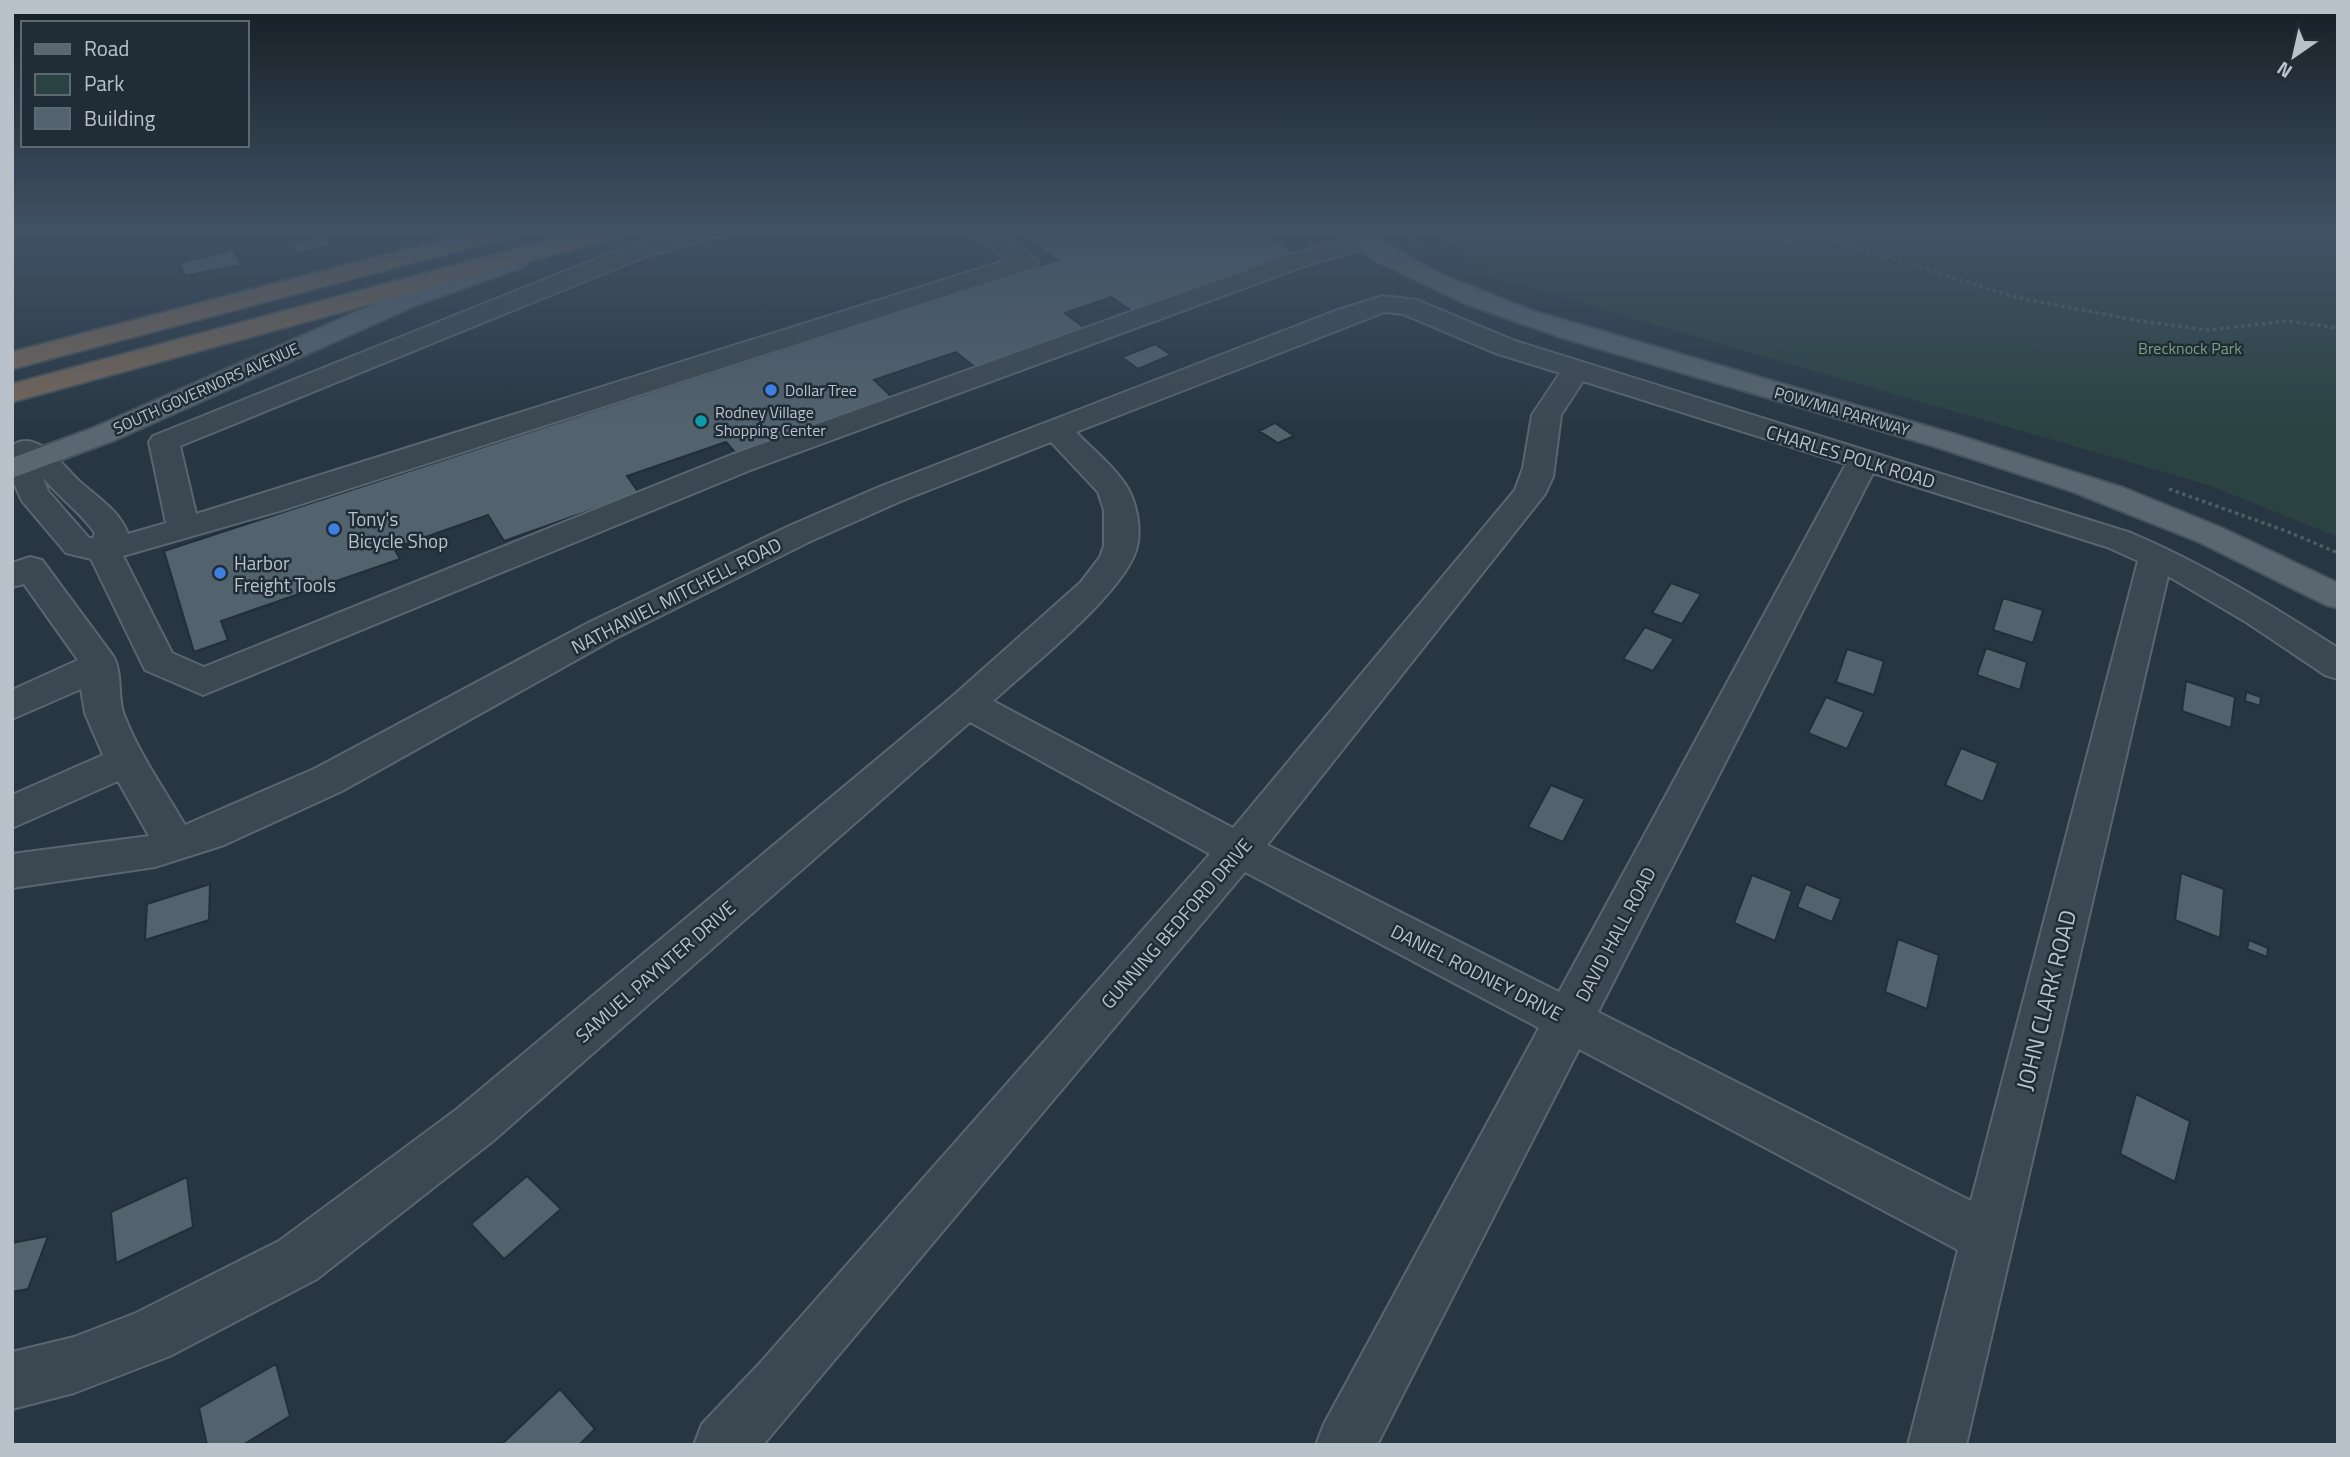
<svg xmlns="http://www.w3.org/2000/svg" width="2350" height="1457" viewBox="0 0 2350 1457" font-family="'Titillium Web',sans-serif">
  <rect width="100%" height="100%" fill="#273642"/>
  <path fill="#2a4342" d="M1428,230H2338V537L2208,485L1497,279Z"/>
  <path fill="#53636e" stroke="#222f39" stroke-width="2" d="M1015,230H1264L1260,232L1297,254L1133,312L1111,297L1065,313L1086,329L976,368L956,352L874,380L896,401L739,457L726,442L627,476L639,493L504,541L488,515L394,548L400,559L221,621L228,640L194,652L164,551L1057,260Z
    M1768,233L1795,239L1792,246L1765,240Z
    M323,236L330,245L298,254L292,244Z
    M233,249L241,265L185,276L179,263Z
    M1155,344L1171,355L1138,369L1122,357Z
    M1275,423L1294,436L1278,443L1259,431Z
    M1671,583L1701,594L1682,624L1652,613Z
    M2003,598L2043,610L2033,643L1993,630Z
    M1645,627L1674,639L1653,671L1623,659Z
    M1986,648L2027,662L2020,690L1977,675Z
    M1847,649L1884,661L1874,695L1836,682Z
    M2186,681L2235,697L2231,728L2182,711Z
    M2246,692L2261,697L2260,706L2245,701Z
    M1826,697L1864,712L1847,749L1808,733Z
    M1961,748L1998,763L1983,802L1945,785Z
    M1551,785L1585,799L1563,842L1528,827Z
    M2181,873L2224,889L2220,938L2175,920Z
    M1752,875L1792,891L1775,941L1734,923Z
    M210,884L209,920L145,940L147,904Z
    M1806,884L1841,899L1832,922L1797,907Z
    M1898,939L1939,955L1927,1009L1885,992Z
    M2249,940L2268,948L2267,957L2247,949Z
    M2136,1094L2190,1121L2175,1182L2120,1154Z
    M527,1176L561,1209L504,1259L471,1224Z
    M187,1177L193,1227L116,1263L111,1212Z
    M48,1236L28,1289L12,1292V1243Z
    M276,1364L290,1416L243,1445H207L199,1408Z
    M560,1389L595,1429L579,1445H501Z"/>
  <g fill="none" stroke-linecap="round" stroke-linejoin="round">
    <defs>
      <path id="minor" d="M684,230H723L720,235L644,257L180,446L196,514L1007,260L969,230H997L1039,262L1035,267L283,510L123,556L172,653L204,667L731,455L1286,256L1361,235L1370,237L1373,242L1370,247L1304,266L753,469L203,695L145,670L91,559L66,553L22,501L12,479V446C36,427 64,467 79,481C97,497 120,511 128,534L166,523L149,442L153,436L626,247ZM43,478C60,498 80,512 95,533L93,538H89L48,491Z
        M1383,296L1417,300L1515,341L2131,533C2204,564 2271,605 2338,648V679L2325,675L2246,622L2168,576L1966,1445H1908L1958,1250L1579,1049L1377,1445H1316L1324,1424L1539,1028L1245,872L763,1445H694L702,1424L761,1362L1210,854L970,722L493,1141L317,1279L170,1356L74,1393L12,1409V1352L74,1337L136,1313L279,1241L457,1109L954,695L1081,582L1100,557L1104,546V510L1098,492L1051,442L901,501L811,541L614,639L342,791L224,845L155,867L12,888V854L149,836L118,781L12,828V795L103,755L85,713L81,689L12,719V690L78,660L24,584L12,587V563L30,557L42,560L113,656C123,673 117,696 124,715C139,754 164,789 185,825L314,769L588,623L787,527L879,487L1335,311ZM1385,312L1403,314L1495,353L1560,373L1532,415L1523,468L1515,490L1233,828L993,701C1030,667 1123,594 1136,550C1142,532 1137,503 1127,487C1115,467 1092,449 1076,432ZM1583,381L1846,464L1559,992L1267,845L1545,494L1553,477L1561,415ZM1873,473L2107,547L2138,561L1971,1201L1598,1012Z"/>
      <path id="major" d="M1333,230H1362L1438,273L1533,311L1954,434L2124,488L2222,528L2338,583V608L2326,605L2199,542L2068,490L1933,446L1563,338L1466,304L1376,261Z
        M515,254L524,257L528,262L524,267L419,304L115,440L12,478V458L93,428L401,292Z"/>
      <path id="highway" d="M480,230H521L518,235L12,369V352Z
        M586,230H627L624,235L12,402V384Z"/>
    </defs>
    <use href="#minor" stroke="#5a656f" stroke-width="4"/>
    <use href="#major" stroke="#45515b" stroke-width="4"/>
    <use href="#highway" stroke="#46525c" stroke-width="4"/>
    <path stroke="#4a6060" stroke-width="3.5" stroke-dasharray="3.5 3.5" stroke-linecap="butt" d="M1401,230L1421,244
      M1799,230L2019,298L2140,321L2208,330L2288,321L2338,328
      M2169,489L2286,531L2338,553"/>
    <use href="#minor" fill="#3c4851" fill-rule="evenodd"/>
    <use href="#major" fill="#5a6771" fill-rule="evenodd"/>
    <use href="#highway" fill="#776759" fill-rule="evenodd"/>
  </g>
  <linearGradient id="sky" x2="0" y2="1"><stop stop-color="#151e24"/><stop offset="0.53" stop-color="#415265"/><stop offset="1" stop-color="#415265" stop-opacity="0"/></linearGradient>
  <rect width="2350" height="434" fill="url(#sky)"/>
  <g fill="#3f7fe0" stroke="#202d37" stroke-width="2.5">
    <circle cx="771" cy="390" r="7"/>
    <circle cx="334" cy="529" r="7"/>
    <circle cx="220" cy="573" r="7"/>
  </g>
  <circle fill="#0f9aa8" stroke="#202d37" stroke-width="2.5" cx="701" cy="421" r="7"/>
  <g text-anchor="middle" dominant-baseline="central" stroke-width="5" stroke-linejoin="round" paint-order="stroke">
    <g font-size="16" fill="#78a07c" stroke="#202d37">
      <text x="2190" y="348">Brecknock Park</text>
    </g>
    <g font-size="16" fill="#b9c2cb" stroke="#202d37">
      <text transform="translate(206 388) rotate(-24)">SOUTH GOVERNORS AVENUE</text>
      <text transform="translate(1842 411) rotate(16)">POW/MIA PARKWAY</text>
    </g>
    <g font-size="16" fill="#b9c2cb" stroke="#202d37" text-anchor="start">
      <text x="785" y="390">Dollar Tree</text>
      <text x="715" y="412">Rodney Village<tspan x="715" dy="18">Shopping Center</tspan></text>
    </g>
    <g font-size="19" fill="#b9c2cb" stroke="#202d37">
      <text transform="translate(1851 456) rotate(17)">CHARLES POLK ROAD</text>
      <text transform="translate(676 595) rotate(-27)">NATHANIEL MITCHELL ROAD</text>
      <text transform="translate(1176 923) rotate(-49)">GUNNING BEDFORD DRIVE</text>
      <text transform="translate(1615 934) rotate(-62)">DAVID HALL ROAD</text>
      <text transform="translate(655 971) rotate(-41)">SAMUEL PAYNTER DRIVE</text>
      <text transform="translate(1477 972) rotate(27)">DANIEL RODNEY DRIVE</text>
    </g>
    <g font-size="19" fill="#b9c2cb" stroke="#202d37" text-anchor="start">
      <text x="348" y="518">Tony's<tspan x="348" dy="22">Bicycle Shop</tspan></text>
      <text x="234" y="562">Harbor<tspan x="234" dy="22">Freight Tools</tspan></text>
    </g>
    <g font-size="23" fill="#b9c2cb" stroke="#202d37">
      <text transform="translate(2046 1000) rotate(-76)">JOHN CLARK ROAD</text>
    </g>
  </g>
  <rect width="2350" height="1457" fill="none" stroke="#b9c2cb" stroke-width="28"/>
  <rect x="21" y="21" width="228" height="126" fill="#202d37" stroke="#5d6972" stroke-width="2"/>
  <rect x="35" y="44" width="35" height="10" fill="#5a6771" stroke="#5d6972" stroke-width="2"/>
  <text x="84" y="56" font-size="21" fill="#b9c2cb">Road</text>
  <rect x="35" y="74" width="35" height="21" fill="#2a4342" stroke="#5d6972" stroke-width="2"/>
  <text x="84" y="91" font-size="21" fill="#b9c2cb">Park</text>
  <rect x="35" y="108" width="35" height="21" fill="#53636e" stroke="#5d6972" stroke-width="2"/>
  <text x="84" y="126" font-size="21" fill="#b9c2cb">Building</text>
  <g transform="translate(2294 56) rotate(214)" stroke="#202d37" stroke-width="5" paint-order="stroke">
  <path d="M0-5L12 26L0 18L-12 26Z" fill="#b9c2cb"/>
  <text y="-10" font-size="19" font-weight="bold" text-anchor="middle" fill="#b9c2cb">N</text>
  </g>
</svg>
